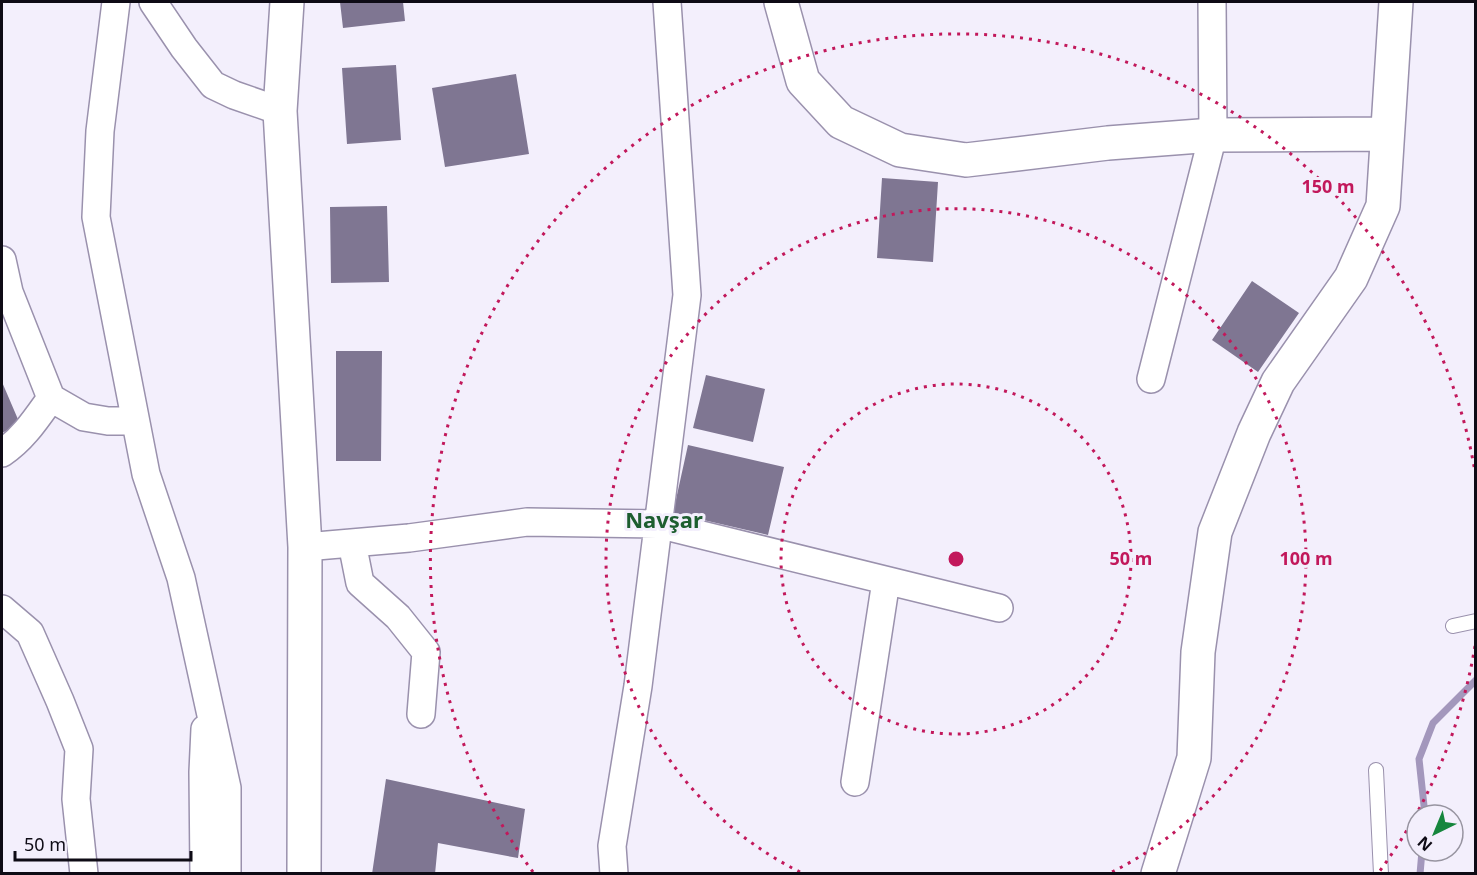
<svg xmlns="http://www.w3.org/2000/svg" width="1477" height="875" viewBox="0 0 1477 875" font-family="'Noto Sans',sans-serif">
  <rect width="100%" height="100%" fill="#f3effc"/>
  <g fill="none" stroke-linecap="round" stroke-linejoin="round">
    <path stroke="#a397bc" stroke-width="7" d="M1425,815L1419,759L1433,723L1476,680
      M1420,874L1422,851"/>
  </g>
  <path fill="#7f7692" d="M340,2H403L405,21L343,28Z
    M396,65L401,140L347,144L342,68Z
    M516,74L529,154L445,167L432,88Z
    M882,178L938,182L933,262L877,258Z
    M387,206L389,282L331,283L330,207Z
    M1252,281L1299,313L1258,372L1212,340Z
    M336,351H382L381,461H336Z
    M706,375L765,389L753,442L693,428Z
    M2,382L20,424L2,433Z
    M688,445L784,467L768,535L673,513Z
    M386,779L525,809L518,858L438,843L435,874H372Z"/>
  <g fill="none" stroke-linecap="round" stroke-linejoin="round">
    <defs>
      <path id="service" d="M1453,626L1476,621
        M1376,770L1381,874"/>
      <path id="minor" d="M116,2L100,131L96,217L146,474L181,578L227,788V874
        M153,2L184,48L213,85L234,95L280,111
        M2,260L9,292L51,398
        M1151,379L1213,135L1212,2
        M2,453C23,439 36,419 51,398L84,417L108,421H135
        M352,543L360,583L398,617L426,652L421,714
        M305,547L409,538L527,522L657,524L999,608
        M2,609L30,633L60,701L79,749L76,799L84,874
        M855,782L886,581
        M204,874L203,772L205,729
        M614,874L612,846L638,686L687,295L667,2"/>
      <path id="tertiary" d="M287,2L280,111L305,547L304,874
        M781,2L803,81L841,122L900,150L966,160L1108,143L1213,135L1387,134
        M1158,874L1194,758L1198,652L1215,532L1254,433L1278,382L1351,278L1383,206L1396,2"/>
    </defs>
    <use href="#service" stroke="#9a91ad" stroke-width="16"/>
    <use href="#minor" stroke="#9a91ad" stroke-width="30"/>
    <use href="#tertiary" stroke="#9a91ad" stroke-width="36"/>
    <use href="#service" stroke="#fff" stroke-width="14"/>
    <use href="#minor" stroke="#fff" stroke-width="27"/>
    <use href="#tertiary" stroke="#fff" stroke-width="33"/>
  </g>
  <g fill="none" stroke="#c2185b" stroke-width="3" stroke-dasharray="3 6">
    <circle cx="956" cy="559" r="175"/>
    <path d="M800 872A350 350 0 1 1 1112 872"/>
    <path d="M1475 646A526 526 0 0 1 1379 872M533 872A526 526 0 1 1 1475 472"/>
  </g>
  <g text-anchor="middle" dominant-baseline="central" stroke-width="6" stroke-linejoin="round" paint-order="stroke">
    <g font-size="22" font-weight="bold" fill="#1d5e2f" stroke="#f3effc">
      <text x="664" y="519">Navşar</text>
    </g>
  </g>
  <circle cx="956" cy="559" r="9" fill="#c2185b" stroke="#f3effc" stroke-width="3"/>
  <g font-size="18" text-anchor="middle" font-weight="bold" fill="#c2185b" stroke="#f3effc" stroke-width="6" stroke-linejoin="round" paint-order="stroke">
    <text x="1328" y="193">150 m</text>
    <text x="1131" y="565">50 m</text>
    <text x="1306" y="565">100 m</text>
  </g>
  <rect width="1477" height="875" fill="none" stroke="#0e0b15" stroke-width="6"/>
  <g transform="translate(1435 833) rotate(223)"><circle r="28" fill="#f3effc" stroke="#9794a0" stroke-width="1.5"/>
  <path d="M0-4.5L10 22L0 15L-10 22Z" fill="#16863d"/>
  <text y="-9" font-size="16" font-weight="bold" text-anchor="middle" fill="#0e0b15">N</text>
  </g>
  <path d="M15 851v9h176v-9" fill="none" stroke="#0e0b15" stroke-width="3"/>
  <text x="24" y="851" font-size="18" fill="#0e0b15" stroke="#f3effc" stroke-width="4.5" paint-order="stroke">50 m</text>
</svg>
